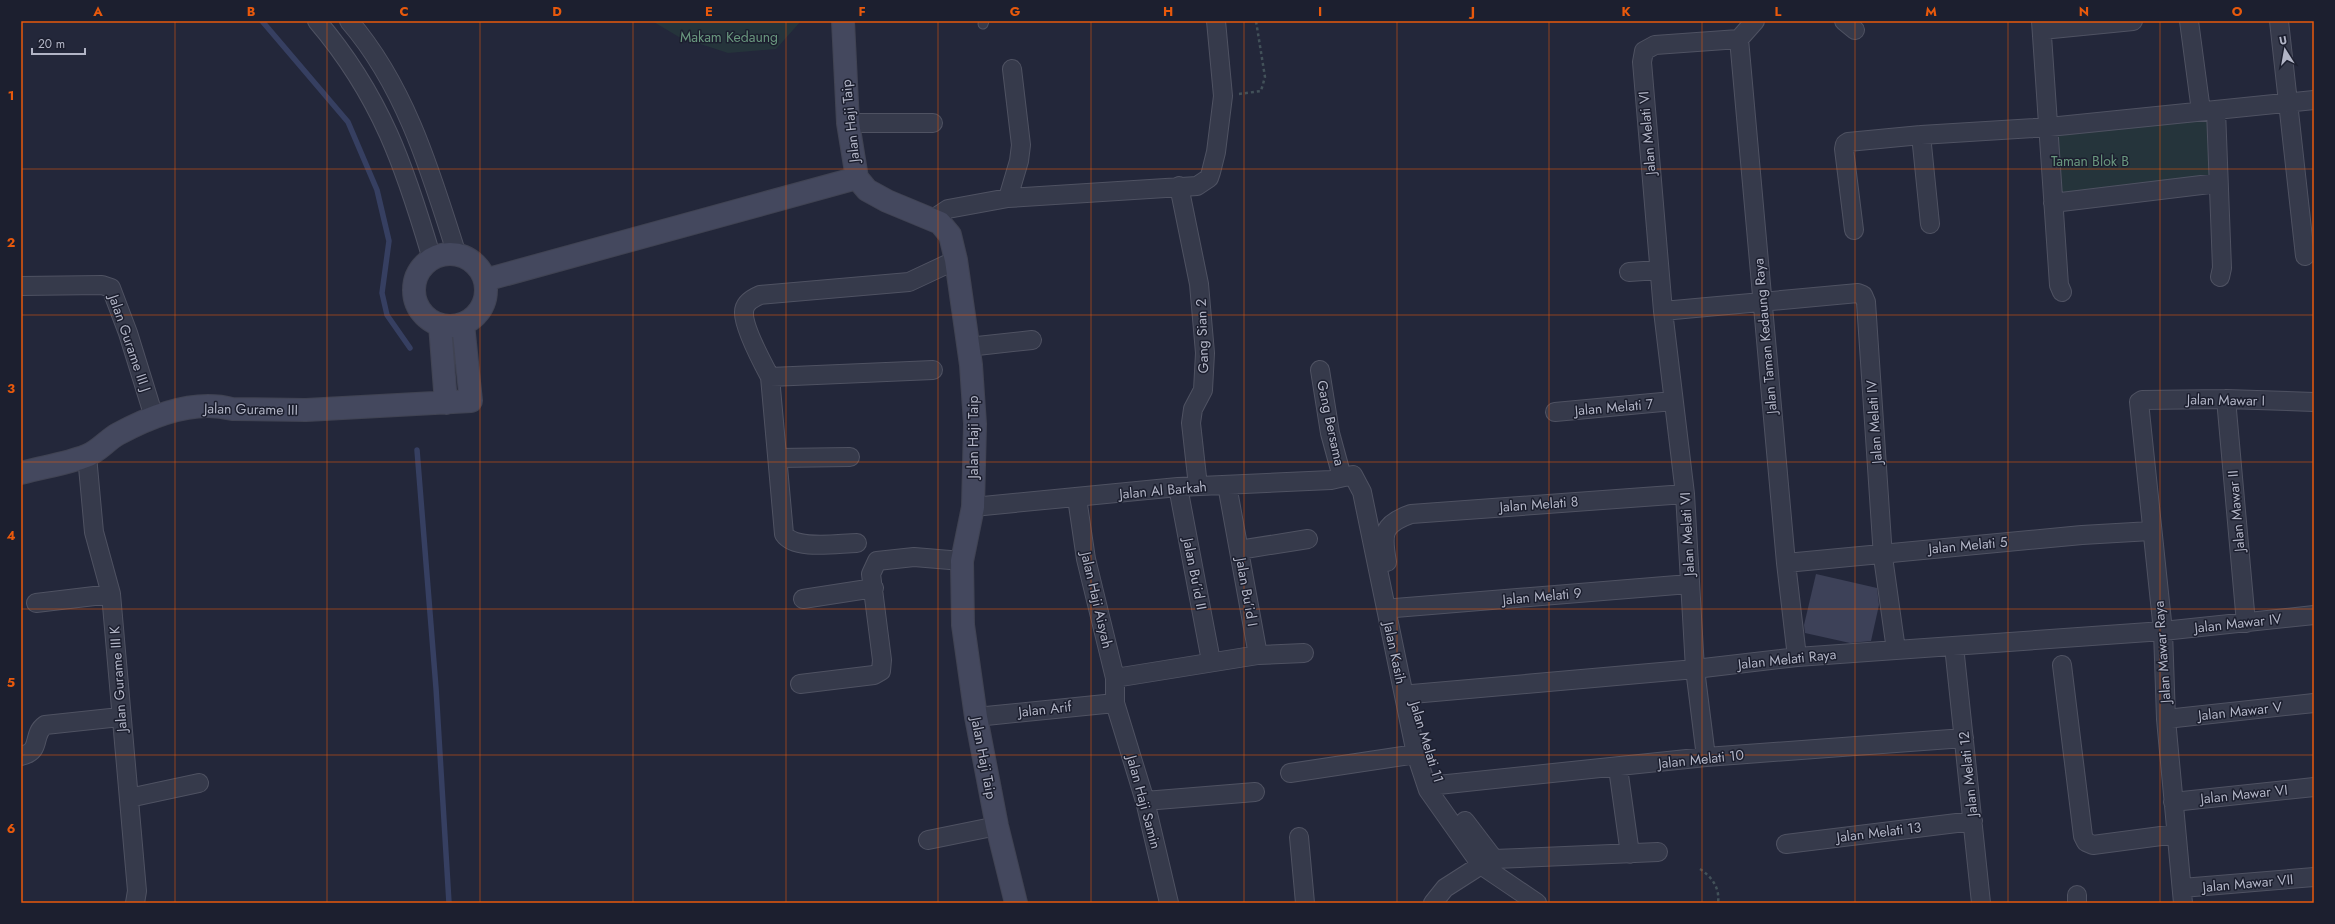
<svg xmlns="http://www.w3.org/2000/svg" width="2335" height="924" viewBox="0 0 2335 924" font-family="Jost,sans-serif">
  <rect width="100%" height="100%" fill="#23273a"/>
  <path fill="#25343b" d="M652,21H801L776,49L728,53L679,37Z
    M2216,110L2218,183L2053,203L2049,127Z"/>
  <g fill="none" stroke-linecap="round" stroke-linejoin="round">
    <path stroke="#363f61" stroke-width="5.5" d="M262,21L348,122L377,190L389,241L382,293L387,315L410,348
      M417,450L436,688L449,903"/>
  </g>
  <path fill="#3d4158" d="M1816,574L1877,588L1879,605L1871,641L1850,643L1805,633L1804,625Z"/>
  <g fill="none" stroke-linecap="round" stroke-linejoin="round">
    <defs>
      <path id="lane" d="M983,24L984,21"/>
      <path id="street" d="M317,21C381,96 405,167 432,259
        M349,21C406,87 431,173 457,255
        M1755,21L1739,39L1786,563L1797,657
        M1844,21L1855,30
        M2041,21L2059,285L2062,292
        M2189,21L2201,111
        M2279,21L2305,256
        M2042,30L2133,21
        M2216,110L2222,268L2220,277
        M848,123H933
        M1921,135L1930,224
        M1179,186L1199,284L1205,353L1203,390L1193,409L1191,423L1198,486
        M1008,198L1019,161L1021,145L1012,69
        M2053,203L2218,183
        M933,219L948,209L1008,198L1197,186L1209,178L1211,172L1216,152L1223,96L1216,21
        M1854,230L1844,149L1845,144L1848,142L1921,135L2049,127L2314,100
        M1629,272L1659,270
        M21,286L102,285L111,288L128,333L154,417
        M1663,311L1858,293L1863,295L1866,302L1883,557L1896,650
        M968,347L1032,340
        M1320,370L1330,433L1342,477
        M770,377L933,370
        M2226,399L2246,623
        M1555,412L1673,401
        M87,456L94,532L111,594L137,891L135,903
        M778,458L850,457
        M1227,485L1258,655L1304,653
        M1178,487L1211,661
        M1077,498L1086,559L1115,678V703L1145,801L1169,903
        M973,507L1178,487L1331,480L1353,475L1362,492L1416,754L1428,790L1481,865L1537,903
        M857,543C839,543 795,551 784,534L770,377C763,364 743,326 744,312C744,303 753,298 760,295L909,282L956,260
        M1239,550L1308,539
        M1387,562C1382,534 1382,524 1411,514L1685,494
        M1786,563L2082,535L2151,531
        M803,599L874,588
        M36,603L111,594
        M1395,608L1689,584
        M1954,646L1981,903
        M2062,665L2083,836L2086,842L2093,845L2176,834
        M1115,678L1258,655
        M800,684L874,675L881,671L882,660L871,574L877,561L914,557L962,561
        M1412,694L1695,669L1797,657L2163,631L2314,615
        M976,717L1115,703
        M2166,719L2314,703
        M21,756C43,751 31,735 45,725L120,717
        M1706,757L1695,669L1685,494L1663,311L1642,62L1644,51L1655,45L1739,39
        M1618,768L1630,854
        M1290,773L1416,754
        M1438,785L1706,757L1964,738
        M129,798L199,783
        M1145,801L1255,792
        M2173,802L2314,787
        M1465,821L1494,859L1658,852
        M1299,837L1305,903
        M928,840L997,826
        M1786,844L1973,821
        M2182,888L2314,877
        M2077,895V903
        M1433,903L1445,888L1481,865
        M2183,903L2166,719L2163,631L2139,402L2142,400L2226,399L2314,402"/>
      <path id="secondary" d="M843,21L848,123L857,178L867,190L887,201L940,223L950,235L956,260L971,365L975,424L973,507L962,561L963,625L976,717L997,826L1016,903
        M414 290a36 36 0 1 1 72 0a36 36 0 1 1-72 0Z
        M485,280L857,178
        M440,325L446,403
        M21,473C42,467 66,464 86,456C98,452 107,440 118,434C151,416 195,399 232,409L306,410L471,401L463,324"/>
    </defs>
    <use href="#lane" stroke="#4f5262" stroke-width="11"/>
    <use href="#street" stroke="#4f5262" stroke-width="20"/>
    <use href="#secondary" stroke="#404353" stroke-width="24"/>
    <path stroke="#425159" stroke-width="2.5" stroke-dasharray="3 3" stroke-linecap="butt" d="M1239,94L1261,91L1265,77L1256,21
      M1700,869C1712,877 1720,888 1718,903"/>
    <use href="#lane" stroke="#363a4b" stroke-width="9"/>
    <use href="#street" stroke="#363a4b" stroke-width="18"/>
    <use href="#secondary" stroke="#44485e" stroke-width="22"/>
  </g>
  <path fill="none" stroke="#e8590c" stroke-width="1" stroke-opacity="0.55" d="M175,21V903M327,21V903M480,21V903M633,21V903M786,21V903M938,21V903M1091,21V903M1244,21V903M1397,21V903M1549,21V903M1702,21V903M1855,21V903M2008,21V903M2160,21V903M21,169H2314M21,315H2314M21,462H2314M21,609H2314M21,755H2314"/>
  <g text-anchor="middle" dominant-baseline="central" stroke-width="3" stroke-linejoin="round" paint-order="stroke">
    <g font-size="14" fill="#69977e" stroke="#1c1f2f">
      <text x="729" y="37">Makam Kedaung</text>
      <text x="2090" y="161">Taman Blok B</text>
    </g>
    <g font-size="14" fill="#b2b5c6" stroke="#1c1f2f">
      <text transform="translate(850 121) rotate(-96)">Jalan Haji Taip</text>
      <text transform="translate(1647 133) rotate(-95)">Jalan Melati VI</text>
      <text transform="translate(1202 336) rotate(-92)">Gang Sian 2</text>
      <text transform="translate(1765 336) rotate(-95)">Jalan Taman Kedaung Raya</text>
      <text transform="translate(130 343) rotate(71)">Jalan Gurame III J</text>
      <text transform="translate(2226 400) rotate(1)">Jalan Mawar I</text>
      <text transform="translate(1614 407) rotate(-5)">Jalan Melati 7</text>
      <text transform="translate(251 409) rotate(1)">Jalan Gurame III</text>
      <text transform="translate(1874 422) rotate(-94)">Jalan Melati IV</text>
      <text transform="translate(1331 423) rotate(78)">Gang Bersama</text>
      <text transform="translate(973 437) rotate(-90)">Jalan Haji Taip</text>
      <text transform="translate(1163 490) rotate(-5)">Jalan Al Barkah</text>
      <text transform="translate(1539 504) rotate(-4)">Jalan Melati 8</text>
      <text transform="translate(2236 511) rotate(-95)">Jalan Mawar II</text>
      <text transform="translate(1687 534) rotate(-93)">Jalan Melati VI</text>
      <text transform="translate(1968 545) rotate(-5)">Jalan Melati 5</text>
      <text transform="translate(1195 574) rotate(79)">Jalan Bu’id II</text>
      <text transform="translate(1247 592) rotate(80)">Jalan Bu’id I</text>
      <text transform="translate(1542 596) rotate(-5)">Jalan Melati 9</text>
      <text transform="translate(1097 600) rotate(77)">Jalan Haji Aisyah</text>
      <text transform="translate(2238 623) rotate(-6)">Jalan Mawar IV</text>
      <text transform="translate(2162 652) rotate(-94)">Jalan Mawar Raya</text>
      <text transform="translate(1395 653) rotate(78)">Jalan Kasih</text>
      <text transform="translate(1787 659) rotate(-6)">Jalan Melati Raya</text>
      <text transform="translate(118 679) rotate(-94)">Jalan Gurame III K</text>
      <text transform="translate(1045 709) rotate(-6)">Jalan Arif</text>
      <text transform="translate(2240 711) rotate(-6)">Jalan Mawar V</text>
      <text transform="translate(1427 742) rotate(73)">Jalan Melati 11</text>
      <text transform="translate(984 758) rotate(79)">Jalan Haji Taip</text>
      <text transform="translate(1701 759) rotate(-6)">Jalan Melati 10</text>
      <text transform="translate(1968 774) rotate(-96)">Jalan Melati 12</text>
      <text transform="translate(2244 794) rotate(-6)">Jalan Mawar VI</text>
      <text transform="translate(1144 802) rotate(75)">Jalan Haji Samin</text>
      <text transform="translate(1879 832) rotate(-7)">Jalan Melati 13</text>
      <text transform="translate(2248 883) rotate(-5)">Jalan Mawar VII</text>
    </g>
  </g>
  <rect width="2335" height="924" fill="none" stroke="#1c1f2f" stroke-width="44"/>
  <g transform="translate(2285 50) rotate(349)" stroke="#1c1f2f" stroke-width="3" paint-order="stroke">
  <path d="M0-3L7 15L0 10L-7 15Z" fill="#b2b5c6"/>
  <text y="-6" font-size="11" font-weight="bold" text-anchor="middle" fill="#b2b5c6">U</text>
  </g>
  <path d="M32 48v6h53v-6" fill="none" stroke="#b2b5c6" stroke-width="2"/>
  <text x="38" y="48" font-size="12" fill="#b2b5c6" stroke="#1c1f2f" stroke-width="3" paint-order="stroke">20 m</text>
  <rect x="22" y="22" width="2291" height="880" fill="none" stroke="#e8590c" stroke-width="1.5"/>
  <g font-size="13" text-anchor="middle" font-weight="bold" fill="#e8590c">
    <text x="98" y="16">A</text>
    <text x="251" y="16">B</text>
    <text x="404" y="16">C</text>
    <text x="557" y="16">D</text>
    <text x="709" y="16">E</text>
    <text x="862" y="16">F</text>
    <text x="1015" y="16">G</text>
    <text x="1168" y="16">H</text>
    <text x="1320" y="16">I</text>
    <text x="1473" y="16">J</text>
    <text x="1626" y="16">K</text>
    <text x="1778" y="16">L</text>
    <text x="1931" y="16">M</text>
    <text x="2084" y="16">N</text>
    <text x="2237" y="16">O</text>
    <text x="11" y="100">1</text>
    <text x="11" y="247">2</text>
    <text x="11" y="393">3</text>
    <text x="11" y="540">4</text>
    <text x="11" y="687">5</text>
    <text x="11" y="833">6</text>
  </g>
</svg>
